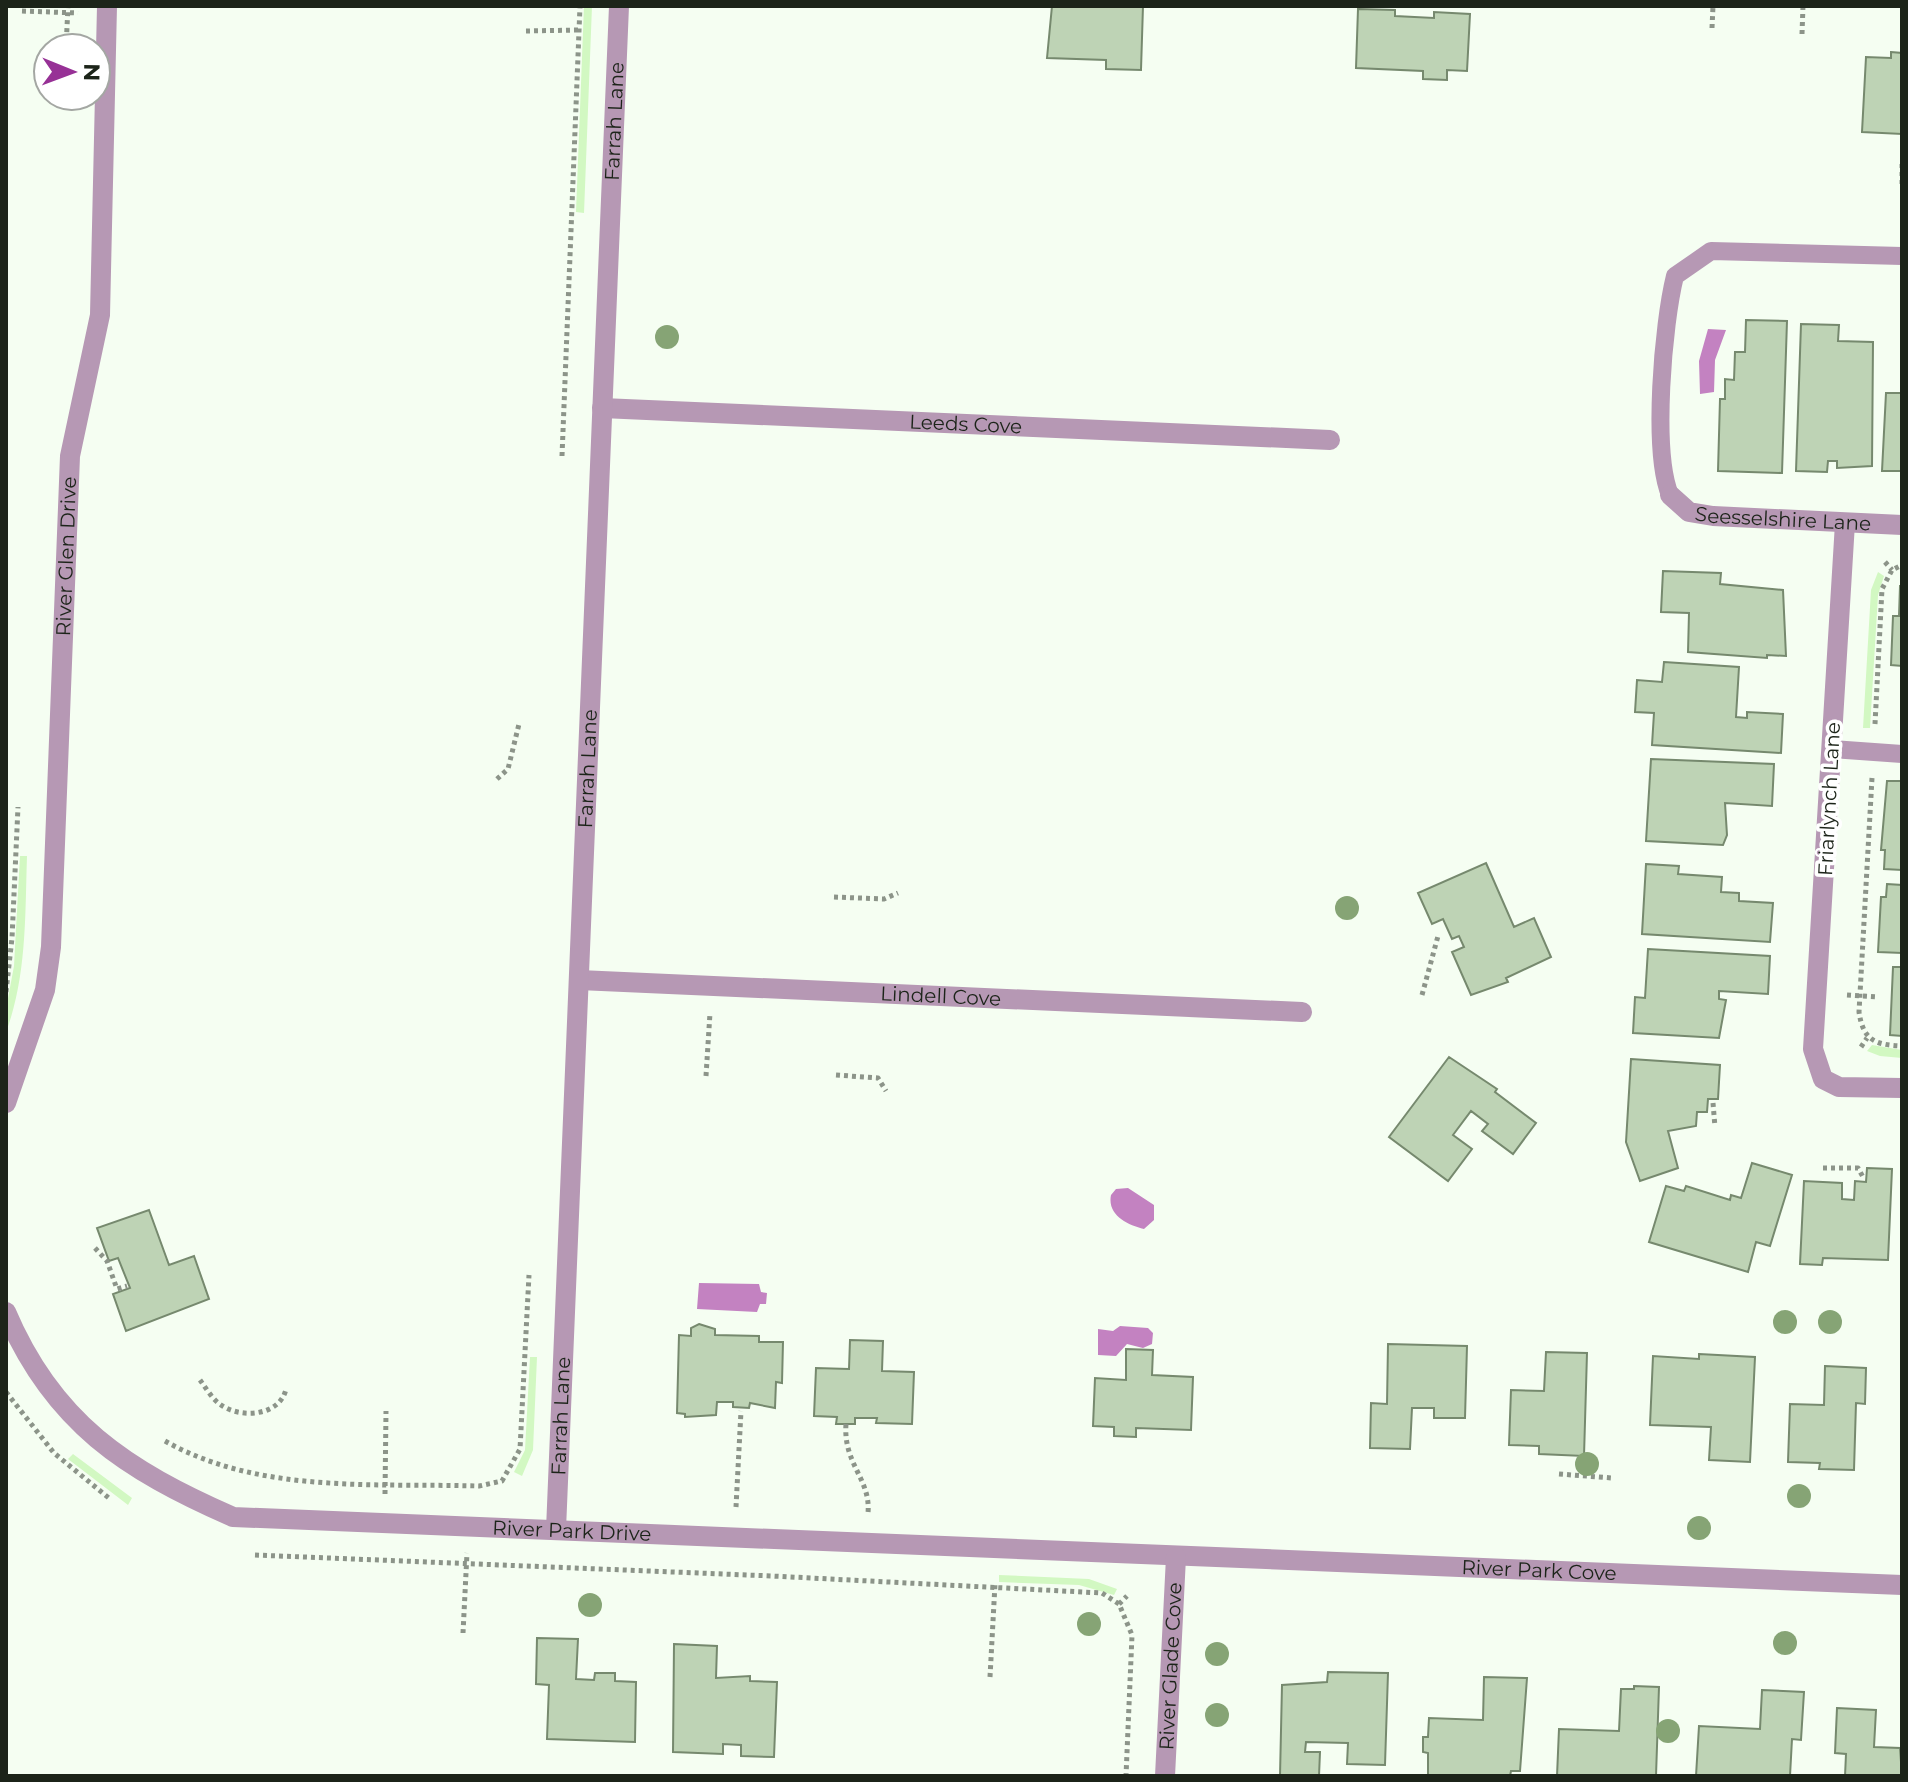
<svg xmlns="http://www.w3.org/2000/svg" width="1908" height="1782" viewBox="0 0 1908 1782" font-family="Montserrat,sans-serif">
  <rect width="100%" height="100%" fill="#f5fef2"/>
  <path fill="#d2f8c2" d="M584,6H592L584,213L576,212Z
    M1878,572L1884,576L1878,595L1870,728H1863L1871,590Z
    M20,856H27C25,915 27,976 6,1032V1009L14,966Z
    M1872,1045L1902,1050V1058L1880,1056L1867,1051Z
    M530,1357H537L533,1450L522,1476L514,1472L525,1450Z
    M73,1454L132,1498L128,1505L68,1459Z
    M999,1575L1089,1579L1117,1589L1114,1595L1079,1585L999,1582Z"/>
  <path fill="#c382c1" d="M1708,329L1726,330L1715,360L1714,392L1700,394L1699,361Z
    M1128,1188L1154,1205V1220L1144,1229C1127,1225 1107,1215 1111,1195L1116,1189Z
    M699,1283L759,1284L761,1292L767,1293L766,1304H760L757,1312L697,1309Z
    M1120,1326L1148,1328L1153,1333L1152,1344L1143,1348L1127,1344L1116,1356L1098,1355V1329L1113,1331Z"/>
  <path fill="#bed3b5" stroke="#76896e" stroke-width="2" d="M1052,6H1143L1141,70L1106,69V60L1047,58Z
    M1358,9L1395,10V16L1434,18V12L1470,14L1467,71L1447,70V80L1423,79V71L1356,68Z
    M1891,52L1902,53V134L1862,132L1866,57L1891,58Z
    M1746,320L1787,321L1782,473L1718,471L1720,399H1725V379L1734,380L1735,352H1745Z
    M1801,324L1839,325L1838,341L1873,342L1872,466L1837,468V461H1828L1827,472L1796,471Z
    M1886,393H1902V471H1882Z
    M1663,571L1721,573L1720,584L1783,590L1786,656L1767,655V658L1688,652L1689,613L1661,612Z
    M1900,586H1902V666L1891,665L1893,616H1899Z
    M1664,662L1739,667L1736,717L1747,718V712L1783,714L1781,753L1652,745L1654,713L1635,712L1637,680L1662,682Z
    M1651,759L1774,764L1772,806L1725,803L1727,835L1723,845L1646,841Z
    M1887,781H1902V870L1884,869L1885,850H1881Z
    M1486,863L1514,927L1534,918L1551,957L1506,978L1508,982L1471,995L1452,952L1464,947L1459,936L1452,939L1443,919L1432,924L1418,893Z
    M1646,864L1679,866L1678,874L1722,877L1721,892L1739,893V901L1773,903L1770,942L1642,934Z
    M1887,884L1902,885V953L1878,952L1881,897H1886Z
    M1648,949L1770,956L1768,994L1719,991V999L1726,1000L1719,1038L1633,1033L1635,997L1645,998Z
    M1893,967H1902V1036L1890,1035Z
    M1449,1057L1497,1089L1495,1092L1536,1123L1513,1154L1482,1131L1488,1124L1471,1111L1453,1135L1472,1149L1448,1181L1389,1137Z
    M1631,1059L1720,1065L1718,1099H1708L1707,1112H1697L1696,1126L1668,1131L1678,1168L1640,1181L1626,1142Z
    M1752,1163L1792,1175L1770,1246L1756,1242L1748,1272L1649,1242L1666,1186L1684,1191L1686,1186L1730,1200L1731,1195L1741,1198Z
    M1867,1168L1892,1169L1888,1260L1823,1258L1822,1265L1800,1264L1804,1181L1842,1183V1199L1854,1200L1855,1181L1866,1182Z
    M149,1210L169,1265L194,1256L209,1299L126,1331L113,1294L130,1288L118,1258L109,1261L97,1228Z
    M699,1324L715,1329V1335L759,1336V1342H783L782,1383L776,1382L775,1408L750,1403L749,1408L733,1407V1402H717L716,1415L685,1417V1414L677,1413L679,1335L691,1336V1328Z
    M850,1340L883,1341L882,1371L914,1372L912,1424L876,1423L877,1418H855V1424H836L837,1417L814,1416L816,1368L849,1369Z
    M1388,1344L1467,1346L1465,1418H1434V1408H1412L1410,1449L1370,1448L1371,1403L1387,1404Z
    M1126,1349L1153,1350L1152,1375L1193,1377L1191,1430L1136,1428V1437L1114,1436V1427L1093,1426L1095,1378L1126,1380Z
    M1546,1352L1587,1353L1584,1456L1539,1454V1446L1509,1445L1511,1390L1544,1391Z
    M1699,1354L1755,1357L1750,1462L1709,1460L1711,1427L1650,1425L1653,1356L1699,1359Z
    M1825,1366L1866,1368L1865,1404L1856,1403L1854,1470L1819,1469L1820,1463L1788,1462L1790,1404L1824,1405Z
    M537,1638L578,1639L576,1679L594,1680L595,1673H615V1681L636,1682L635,1742L547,1739L549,1685L536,1684Z
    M674,1644L717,1646L716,1678L750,1676V1681L777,1682L774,1757L741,1756V1745L723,1744V1754L673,1752Z
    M1328,1672L1388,1673L1385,1765L1347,1764L1348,1743L1306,1742L1305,1752H1320L1319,1776H1280L1282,1685L1327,1682Z
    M1484,1677L1527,1678L1520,1771H1511L1510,1776H1428V1753L1423,1752V1737H1428L1429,1718L1483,1720Z
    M1634,1686L1659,1687L1656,1776H1557L1559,1729L1619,1731L1621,1689H1634Z
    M1762,1690L1804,1692L1801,1740L1792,1739L1790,1776H1696L1699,1726L1760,1729Z
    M1837,1708L1876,1710L1874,1747L1900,1748L1902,1776H1845L1846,1754L1835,1753Z"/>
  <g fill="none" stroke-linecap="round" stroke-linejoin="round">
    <path stroke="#8c9489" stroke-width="5" stroke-dasharray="4 4" stroke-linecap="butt" d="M22,11L78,13
      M1712,28L1713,6
      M526,31L579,30
      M1802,34L1803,6
      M66,48L68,6
      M1902,164V184
      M562,456L580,6
      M1885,562L1892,570
      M1875,724L1882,589L1892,570L1902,565
      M1872,778L1859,1012C1863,1040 1875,1045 1902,1046
      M497,779L508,769L519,724
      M834,897L884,899L898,893
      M6,992L12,938L18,807
      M1422,995L1438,936
      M1847,995L1878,997
      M1861,1047L1867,1038
      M836,1075L878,1078L886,1091
      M706,1076L710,1013
      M1713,1103L1715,1127
      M1823,1168H1858L1863,1177
      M95,1248L107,1261L117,1289L127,1286
      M200,1380C206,1388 212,1399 221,1405C241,1419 280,1416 286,1389
      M6,1392L54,1453L110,1499
      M846,1424C843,1464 871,1479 868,1513
      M165,1441C259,1494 374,1483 479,1486L502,1481L520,1449L529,1275
      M1559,1474L1612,1478
      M385,1494L386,1411
      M736,1507L741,1411
      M255,1555L772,1576L1102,1593L1119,1604L1132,1635L1126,1776
      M1119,1604L1127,1596
      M463,1633L467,1553
      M990,1677L995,1584"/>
    <path stroke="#b698b4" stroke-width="18" d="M1670,495C1652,451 1663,324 1675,276L1711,251L1902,256
      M1832,749L1902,754"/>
    <g stroke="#b698b4" stroke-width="20">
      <path id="s1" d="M602,408L1330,440"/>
      <path id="s2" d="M1670,495L1689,512L1713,516L1902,525"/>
      <path d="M1845,523L1813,1049L1823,1079L1839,1087L1902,1088"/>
      <path id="s3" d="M579,980L1302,1012"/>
      <path id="s4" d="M6,1103L45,990L51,947L70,456L100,315L107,6"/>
      <path id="s5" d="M6,1312C53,1423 126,1470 233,1517L1902,1585"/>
      <path id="s6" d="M556,1530L619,6"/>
      <path id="s7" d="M1165,1776L1176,1557"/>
    </g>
  </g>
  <g fill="#86a475">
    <circle cx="667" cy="337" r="12"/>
    <circle cx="1347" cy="908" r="12"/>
    <circle cx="1785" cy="1322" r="12"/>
    <circle cx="1830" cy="1322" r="12"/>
    <circle cx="1587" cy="1464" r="12"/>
    <circle cx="1799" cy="1496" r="12"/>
    <circle cx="1699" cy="1528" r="12"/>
    <circle cx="590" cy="1605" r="12"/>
    <circle cx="1089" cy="1624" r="12"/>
    <circle cx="1785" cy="1643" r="12"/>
    <circle cx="1217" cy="1654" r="12"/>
    <circle cx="1217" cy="1715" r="12"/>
    <circle cx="1668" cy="1731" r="12"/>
  </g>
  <g text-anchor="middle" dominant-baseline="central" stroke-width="7" stroke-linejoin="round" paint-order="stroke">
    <g font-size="20" fill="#1c2419" stroke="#fff">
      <text stroke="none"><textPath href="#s6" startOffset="1410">Farrah Lane</textPath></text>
      <text stroke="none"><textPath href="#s1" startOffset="364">Leeds Cove</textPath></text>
      <text stroke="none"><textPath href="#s2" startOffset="120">Seesselshire Lane</textPath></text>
      <text stroke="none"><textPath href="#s4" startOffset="554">River Glen Drive</textPath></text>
      <text stroke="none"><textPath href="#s6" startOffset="762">Farrah Lane</textPath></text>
      <text transform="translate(1829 799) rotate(-87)">Friarlynch Lane</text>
      <text stroke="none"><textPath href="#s3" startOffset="362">Lindell Cove</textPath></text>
      <text stroke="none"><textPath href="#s6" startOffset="114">Farrah Lane</textPath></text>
      <text stroke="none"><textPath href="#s5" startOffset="654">River Park Drive</textPath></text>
      <text stroke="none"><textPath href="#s5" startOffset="1622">River Park Cove</textPath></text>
      <text stroke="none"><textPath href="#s7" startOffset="110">River Glade Cove</textPath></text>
    </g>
  </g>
  <rect width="1908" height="1782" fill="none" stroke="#1c2419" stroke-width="16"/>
  <g transform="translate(72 72) rotate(91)"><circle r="38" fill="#ffffff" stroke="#a4a7a3" stroke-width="2"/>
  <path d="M0-6L14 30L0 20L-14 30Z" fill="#973196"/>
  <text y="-12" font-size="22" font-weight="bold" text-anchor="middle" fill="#1c2419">N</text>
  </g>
</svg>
